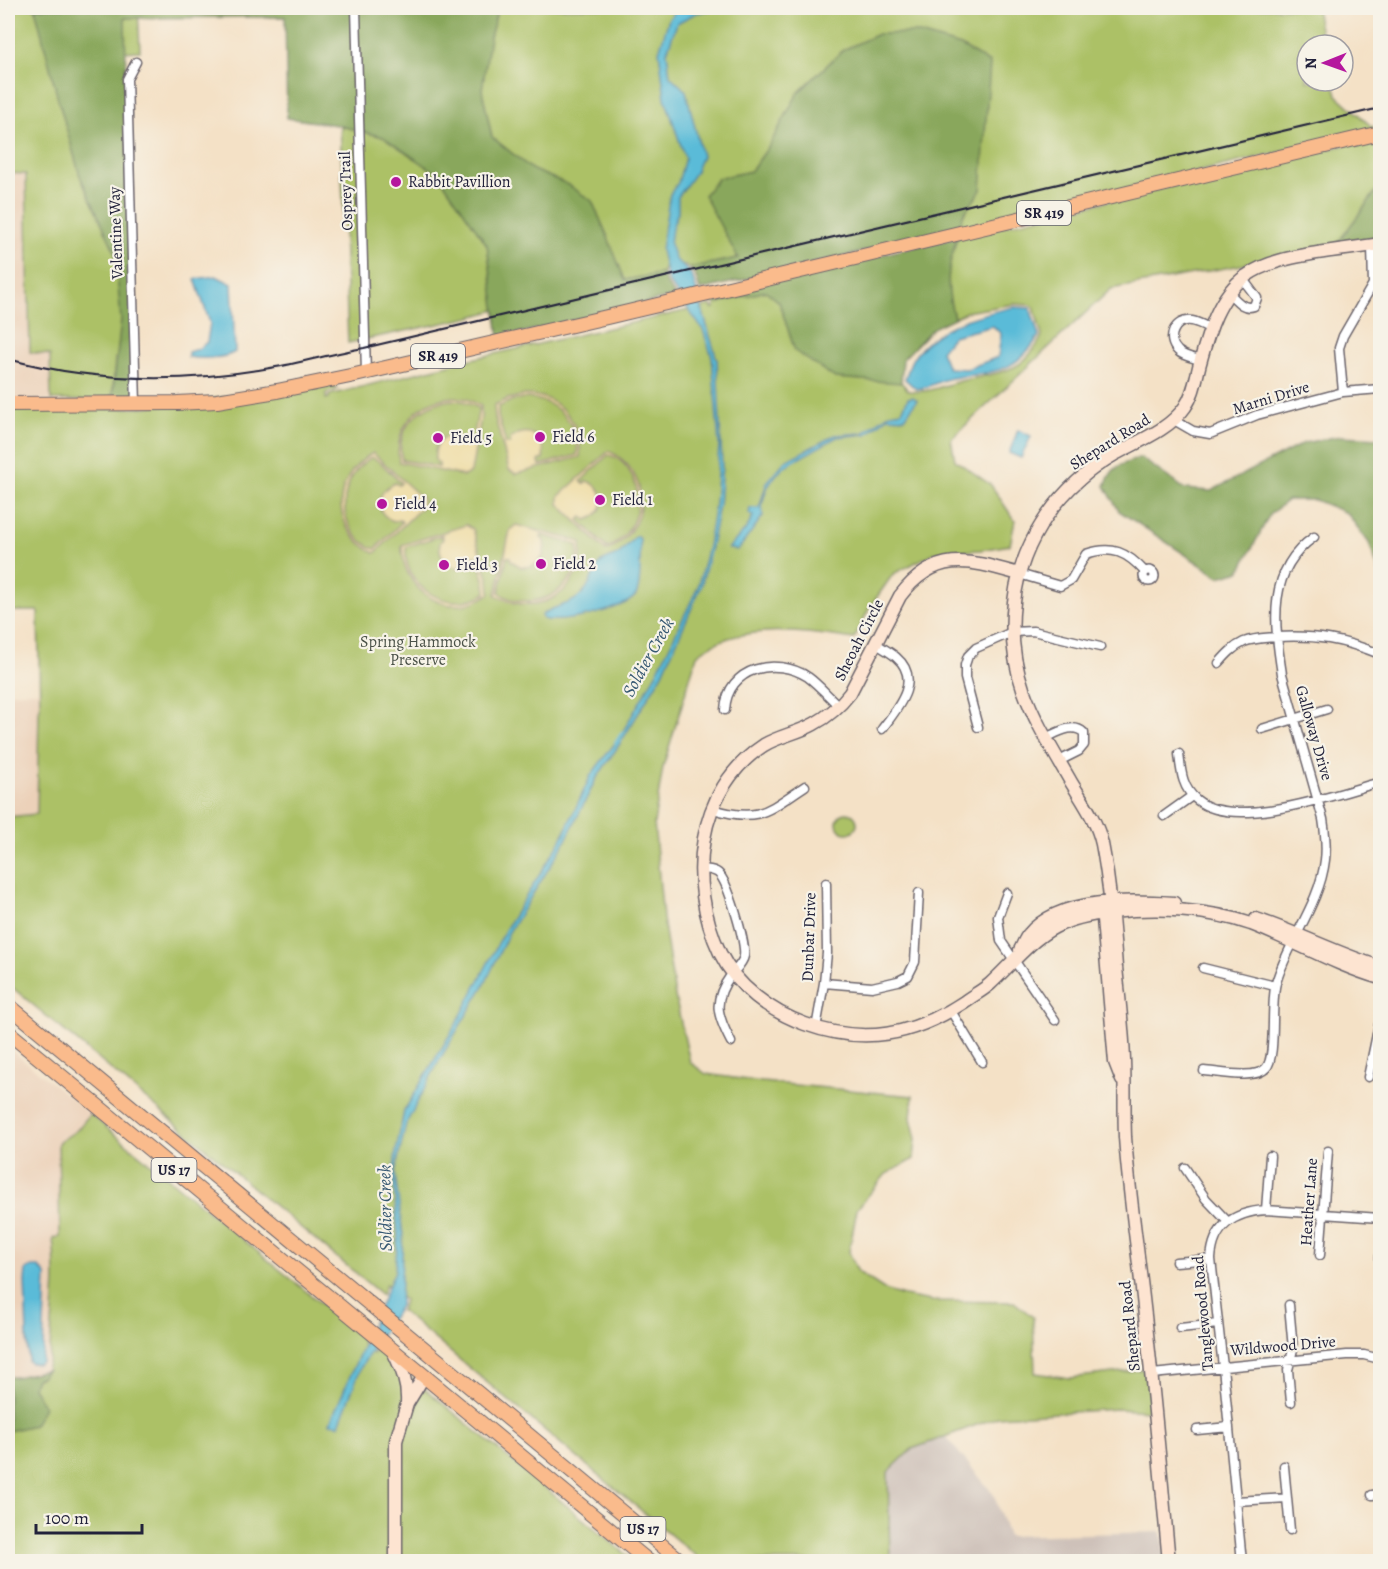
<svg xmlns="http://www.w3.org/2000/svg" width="1388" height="1569" viewBox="0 0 1388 1569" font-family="Alegreya,serif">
  <rect width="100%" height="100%" fill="#f7f3e8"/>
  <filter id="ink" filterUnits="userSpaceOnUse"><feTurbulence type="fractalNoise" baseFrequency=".0167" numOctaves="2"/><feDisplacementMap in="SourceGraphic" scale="12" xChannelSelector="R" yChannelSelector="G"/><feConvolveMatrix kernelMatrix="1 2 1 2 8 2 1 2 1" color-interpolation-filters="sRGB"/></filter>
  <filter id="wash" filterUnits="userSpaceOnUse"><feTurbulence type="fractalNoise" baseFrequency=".008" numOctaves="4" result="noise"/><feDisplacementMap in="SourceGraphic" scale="24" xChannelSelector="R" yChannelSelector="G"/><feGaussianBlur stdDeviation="1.35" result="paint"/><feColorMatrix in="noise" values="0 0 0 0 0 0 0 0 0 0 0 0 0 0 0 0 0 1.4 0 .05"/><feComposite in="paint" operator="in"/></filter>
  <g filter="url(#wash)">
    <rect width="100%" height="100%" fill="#f4e1c6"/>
    <path fill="#ecd1b9" d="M8,173L47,174L51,400L8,401Z
      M40,691L37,815L8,817V693Z
      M8,1048L90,1114L58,1155L60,1238H53L58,1281L49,1349L50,1364L47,1370L16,1377H8Z"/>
    <path fill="#cec1b9" d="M946,1437L994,1495L1008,1536L1162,1532L1165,1561H885L887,1473L912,1449Z"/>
    <path fill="#acc166" stroke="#677250" stroke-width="1.5" fill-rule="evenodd" d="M8,8H138L140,51L119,52L126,358H115L112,401L51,400L50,355L30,352L26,174L8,173Z
      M336,8H1316L1323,45H1307V81H1333L1337,95L1371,126L1380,128L959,229L963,215L977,196L735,253L738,258L689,268L686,265L663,270V273L554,294L467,318L348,343Z
      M1380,137V186L1334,248L1111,289L951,439L955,460L991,485L1015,521L1010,545L980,550L934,553L893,574L870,607L854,639C807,632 736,621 697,655L663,767L654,823L663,918L675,996L690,1062L706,1074L762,1082L913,1096L911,1118L916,1139L914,1159L886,1174L857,1209L849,1252L858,1272L887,1291L904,1296L931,1301L1014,1302L1033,1317L1035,1373L1070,1378L1147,1369L1151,1411L1116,1409L998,1417L912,1449L888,1472L890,1561H702L401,1311L404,1300L386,1284L382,1295L8,984V817L37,814L39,710L40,709L38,611H8V408H136L331,384L338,389L326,393V399L329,398V395L472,359L711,305L712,308H715V304L721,302L766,291L771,295L957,237ZM1014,304L1030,305L1034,307L1042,336C1037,347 1025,362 1014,367C1000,374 984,376 969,379C948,383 930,394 909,391L862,338L951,307L954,318L966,312Z
      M837 823a10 10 0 1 1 20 0a10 10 0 1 1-20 0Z
      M90,1114L363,1338L361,1343L373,1354L376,1349L634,1561H8V1384L43,1376C51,1361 49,1352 51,1336C54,1300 57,1274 53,1238L60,1237L58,1143L77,1130Z"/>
    <path fill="#89a75b" stroke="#56644b" stroke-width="1.5" d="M35,8H498L490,37L482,90L492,137L533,170L565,183L592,201L607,235L625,280L663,273L665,281L675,296L499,338L487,245L438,174L383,137L337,125L287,118L285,17L125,18L128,188L135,401H112L121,320L115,252L80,176L58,99Z
      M916,33L961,46L990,63L981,190L963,215L959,229L700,290L695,274L689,268L738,258L704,195L718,178L751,171L769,146L798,93L843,50L878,34Z
      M1380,186V241L1334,248Z
      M957,237C947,271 945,283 954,318L933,328L903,359L901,383L835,378L795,351L779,302L766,291L715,304L712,302L704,303L702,297Z
      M1340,436L1380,438V574L1369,543L1347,513L1315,500H1288L1270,514L1240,571L1219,577L1119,511L1105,486C1112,465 1121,464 1141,458L1185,489L1211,491L1304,443Z
      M47,1370L43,1376L36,1378L33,1387L44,1407L34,1425L8,1431V1377H16Z"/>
    <path fill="#eeda9e" stroke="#887e6c" stroke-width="1.5" fill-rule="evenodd" d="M525,395C560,395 582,423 580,457L516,474L509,470L495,417L494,405L508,399ZM527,398C557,400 581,425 577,455L540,465L539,461L543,459C547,437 528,424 510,439V444H506L498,416V407L513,400Z
      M455,397L467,399L481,406V418L471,472L464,476L399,462C394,426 419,399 455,397ZM452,400L463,401L479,408L472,445H469L468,441C451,428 432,439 435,460L439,464V467L402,460C394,427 422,403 452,400Z
      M609,451C653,473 650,531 606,551L559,504V496ZM608,455C615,456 619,459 624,464C648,490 639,534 607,548L579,520L582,517L586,520C608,515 608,486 586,481L584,484L581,481Z
      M373,453L422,498V507L375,553C330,530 330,478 373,453ZM372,457L381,463L401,483L399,485L395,483C376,491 373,512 393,521L400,520L402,522L375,549C334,533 336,477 372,457Z
      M466,525L473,529L489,581L490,593C450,624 401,591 402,545ZM442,535L443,539L440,542C436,567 467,577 473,557L477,556L485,582L486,593C451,616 402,589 406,547Z
      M516,525L581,542C585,591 539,620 496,595L510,530ZM542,535L578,545C582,576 555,603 524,601C515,601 505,598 499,592L507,557H510L511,561L521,567C538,568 547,557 544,540L541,538Z"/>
    <path fill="#5abbd8" stroke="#3e6e8a" stroke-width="1.5" fill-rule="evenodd" d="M678,8H722L696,13L677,23L667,52L670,76L686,91L702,156L695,173L678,197V212L672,228L670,244L675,259L692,275L717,360L722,465L719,506L711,547L701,587L663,673L621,742L596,779L564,844L509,932L485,984L440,1059L406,1124L395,1173L403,1235L400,1306L361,1367L339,1425L330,1423L395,1271L398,1236L393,1176L396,1151L404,1111L458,1021L505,930L560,842L591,775L619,738L657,672L698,587L708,546L715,503L719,445L712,357L703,330L668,281L661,250L670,194L678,183L685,158L665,98L659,51L669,19Z
      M216,276L232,284L235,352C224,359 201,359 188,357V352L198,349L207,342L210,323L195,279Z
      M1014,307L1030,308L1039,336C1014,375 993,371 952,378C939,380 930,388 916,389L905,379C908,372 909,363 914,357C939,323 975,316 1014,307ZM993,326L1001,334L998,357L967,369L948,368L941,351L953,336Z
      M913,397L917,400L905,418L888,417L867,434L837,437L787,465L776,475L767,488L762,504L763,516L738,550L728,549C737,536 746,534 753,516L749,514L750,508H759L767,482L785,461L835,435L863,433L890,413L902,411L908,398Z
      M1018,430L1031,436L1021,458L1009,453Z
      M636,536L640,539C640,551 642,585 636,595C626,610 558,625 543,619L542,615C550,607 567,606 577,598C593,586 590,574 601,562L619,554Z
      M32,1267H39L46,1275L43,1350L42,1361L38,1364L30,1363L28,1361L25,1281L26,1270Z"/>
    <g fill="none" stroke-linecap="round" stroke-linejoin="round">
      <path stroke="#5abbd8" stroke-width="2" d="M615,743L622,732"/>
    </g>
  </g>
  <g filter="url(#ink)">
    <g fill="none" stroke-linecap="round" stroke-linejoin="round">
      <defs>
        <path id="street" d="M356,8L366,373
          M1229,293C1236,300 1243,310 1254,306L1257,298L1242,278
          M1200,360C1193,358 1183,356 1178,351C1165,339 1175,318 1192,321C1198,322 1205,326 1211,329
          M1343,392L1339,348L1343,336L1373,284L1372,246
          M136,404L127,79L136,62
          M1174,420L1193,431L1210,434L1257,415L1343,392L1380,389
          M1143.5 576a5.5 5.5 0 1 1 11 0a5.5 5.5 0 1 1-11 0Z
          M1019,574L1060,586L1071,580L1086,554C1112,545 1127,552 1145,572
          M876,644C883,648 890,652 896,657C923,680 897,709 882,729
          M1219,663C1226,655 1233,647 1244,642C1254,638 1265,638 1276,637C1318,635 1341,639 1380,654
          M725,710C727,667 776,656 808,677C819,685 829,697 839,706
          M978,727L965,678V665L968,656L976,648L1012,632L1033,631L1100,647
          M1262,729L1327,709
          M1045,738C1057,733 1073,722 1084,733V745L1079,751L1059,761
          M1179,754C1181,771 1182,788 1197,800C1235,831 1337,794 1380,782
          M713,809C759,823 767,811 805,786
          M1164,816L1192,796
          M701,869C707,870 713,869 718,873C728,881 746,943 744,956C743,963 736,969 731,975C712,1001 717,1015 731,1042
          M1007,893L998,917L1001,941L1055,1020
          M1203,968L1275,986
          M824,983L872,987L898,981L908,976L915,962L919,893
          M951,1011L982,1062
          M816,1028L824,983L827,953L826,883
          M1204,1071C1219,1072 1256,1080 1266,1068C1277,1057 1270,1003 1276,983C1288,941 1320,904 1325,860C1327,846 1325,832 1323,819L1282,674C1274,623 1267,570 1314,537
          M1368,1077L1380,1020
          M1185,1168L1206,1199L1228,1222
          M1266,1210L1270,1156
          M1320,1255L1328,1151
          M1176,1262L1211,1259
          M1380,1262V1256
          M1289,1305L1293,1349L1288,1370L1291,1402
          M1180,1328L1218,1324
          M1152,1374L1347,1355H1364L1380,1359
          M1197,1430L1229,1427
          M1284,1466L1290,1530
          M1372,1495L1380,1494
          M1236,1501L1287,1498
          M1242,1562L1223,1367L1211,1259C1213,1226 1234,1212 1266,1210L1380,1218"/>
        <path id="secondary" d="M1019,574C969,560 936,549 900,596L850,693C840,706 829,716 814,724C798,733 779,736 764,745C695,790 687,883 720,953C736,986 771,1012 805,1024C863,1045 913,1036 964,1002C972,996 982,991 990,984C1011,965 1030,940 1055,927C1072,918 1093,914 1112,912C1156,907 1209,909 1251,924C1295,941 1335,965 1380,978
          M1102,907L1115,1062L1122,1080
          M1256,919C1298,933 1338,954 1380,967
          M1020,950C1023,945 1025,938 1029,934C1060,897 1131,900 1174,903
          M393,1351C402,1369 408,1384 407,1403
          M396,1562V1441L407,1404L424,1376
          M1169,1562C1161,1477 1154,1392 1144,1307C1138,1251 1129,1194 1125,1137C1124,1112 1125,1086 1124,1060C1123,1029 1119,998 1116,967C1113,926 1110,885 1102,844C1097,821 1083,802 1071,782C1036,721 1005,676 1014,602C1021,539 1061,485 1115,454C1139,441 1169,430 1185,407C1194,394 1196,378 1200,363C1208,333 1219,295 1246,276C1277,253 1342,251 1380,244"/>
        <path id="primary" d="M8,404L177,403L217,401L277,391L355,375L607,317L1380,133
          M8,1005L682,1562
          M8,1032L649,1562"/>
      </defs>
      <use href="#street" stroke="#6c656c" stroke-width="11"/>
      <use href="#secondary" stroke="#6c656c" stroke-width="15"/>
      <use href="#primary" stroke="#6c656c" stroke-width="16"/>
      <use href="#street" stroke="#fff" stroke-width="8"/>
      <use href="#secondary" stroke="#fde4d1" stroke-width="12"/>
      <use href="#primary" stroke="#fabb8c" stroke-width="14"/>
      <path stroke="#22223b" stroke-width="2" d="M8,359C93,382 183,383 270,368C302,363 333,353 364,348L1380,108"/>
    </g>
  </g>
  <g fill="#b5179e" stroke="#f7f3e8" stroke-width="2">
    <circle cx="396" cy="182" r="6"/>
    <circle cx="540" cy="437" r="6"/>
    <circle cx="438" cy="438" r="6"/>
    <circle cx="600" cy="500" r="6"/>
    <circle cx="382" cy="504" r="6"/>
    <circle cx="541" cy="564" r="6"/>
    <circle cx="444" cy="565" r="6"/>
  </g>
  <g text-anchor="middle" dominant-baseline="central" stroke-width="4.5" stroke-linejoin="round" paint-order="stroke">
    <g fill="#f7f3e8" stroke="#62616f" stroke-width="1.5">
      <rect x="1017" y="201" width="54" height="24" rx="4.5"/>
      <rect x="411" y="344" width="54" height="24" rx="4.5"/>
      <rect x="151.5" y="1158" width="45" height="24" rx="4.5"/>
      <rect x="620.5" y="1517" width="45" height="24" rx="4.5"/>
    </g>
    <g font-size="15" font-weight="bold" fill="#22223b">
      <text x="1044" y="213">SR 419</text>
      <text x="438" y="356">SR 419</text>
      <text x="174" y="1170">US 17</text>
      <text x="643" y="1529">US 17</text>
    </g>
    <g font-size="16" fill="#22223b" stroke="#f7f3e8" text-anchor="start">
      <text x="408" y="182">Rabbit Pavillion</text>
      <text x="552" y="437">Field 6</text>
      <text x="450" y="438">Field 5</text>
      <text x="612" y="500">Field 1</text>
      <text x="394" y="504">Field 4</text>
      <text x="553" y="564">Field 2</text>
      <text x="456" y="565">Field 3</text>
    </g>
    <g font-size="16" fill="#22223b" stroke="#f7f3e8">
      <text transform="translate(346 191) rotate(-92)">Osprey Trail</text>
      <text transform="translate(116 233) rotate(-92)">Valentine Way</text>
      <text transform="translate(1271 398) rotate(-17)">Marni Drive</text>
      <text transform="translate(1110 442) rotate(-32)">Shepard Road</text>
      <text transform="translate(859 640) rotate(-63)">Sheoah Circle</text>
      <text transform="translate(1314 733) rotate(74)">Galloway Drive</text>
      <text transform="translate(809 937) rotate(-88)">Dunbar Drive</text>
      <text transform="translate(1309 1202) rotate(-86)">Heather Lane</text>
      <text transform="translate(1203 1313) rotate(-95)">Tanglewood Road</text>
      <text transform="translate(1130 1326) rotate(-96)">Shepard Road</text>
      <text transform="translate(1283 1346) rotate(-5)">Wildwood Drive</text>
    </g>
    <g font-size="16" fill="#4b5248" stroke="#f7f3e8">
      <text x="418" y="642">Spring Hammock<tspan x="418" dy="18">Preserve</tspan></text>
    </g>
    <g font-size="18" font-style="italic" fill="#365872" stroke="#f7f3e8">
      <text transform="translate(648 657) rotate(-61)">Soldier Creek</text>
      <text transform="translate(385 1208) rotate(-91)">Soldier Creek</text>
    </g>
  </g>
  <rect width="1388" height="1569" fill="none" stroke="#f7f3e8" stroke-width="30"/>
  <g transform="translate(1325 63) rotate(269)"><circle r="28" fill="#f7f3e8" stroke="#a29fa3" stroke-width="1.5"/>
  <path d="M0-4.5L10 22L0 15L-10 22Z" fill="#b5179e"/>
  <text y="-9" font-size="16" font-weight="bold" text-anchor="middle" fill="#22223b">N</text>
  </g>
  <path d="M36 1524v9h106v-9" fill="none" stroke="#22223b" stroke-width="3"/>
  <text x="45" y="1524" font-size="18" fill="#22223b" stroke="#f7f3e8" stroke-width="4.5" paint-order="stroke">100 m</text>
</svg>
